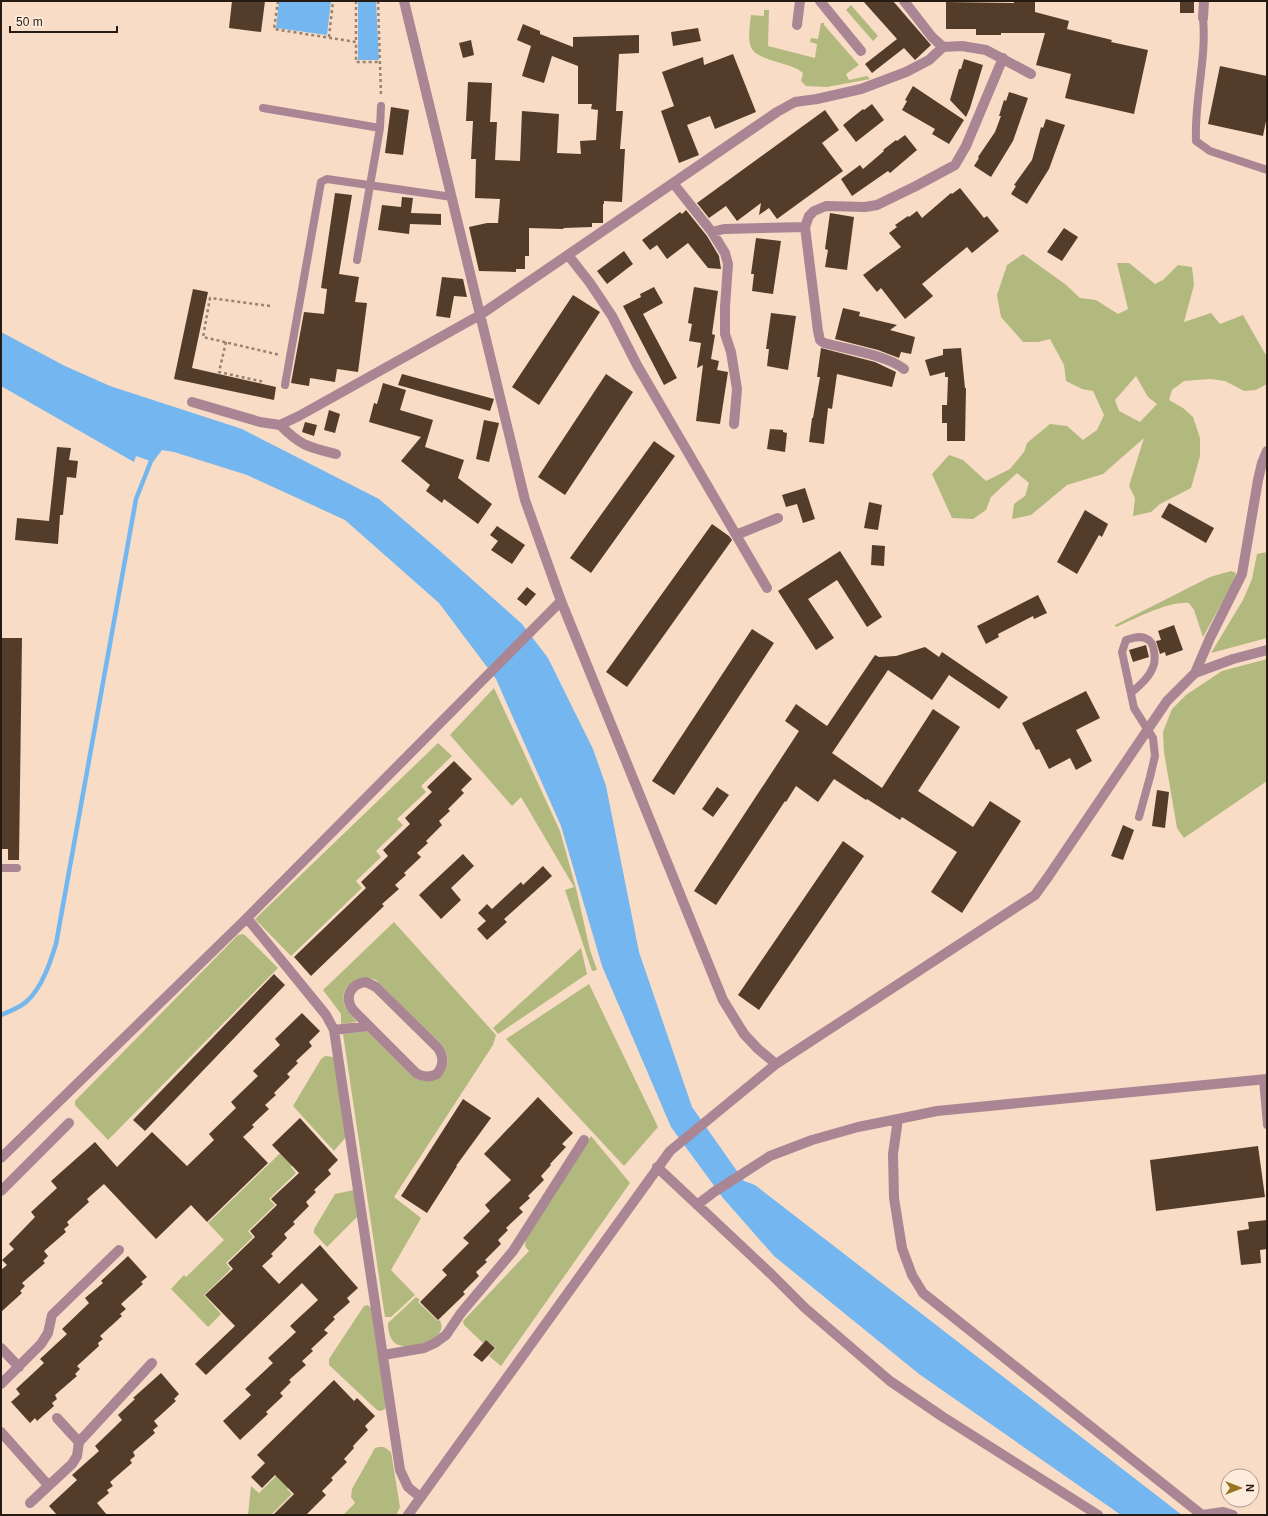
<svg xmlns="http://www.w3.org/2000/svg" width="1268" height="1516" viewBox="0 0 1268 1516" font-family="Arial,sans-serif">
  <rect width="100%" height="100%" fill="#f8dcc5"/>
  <path fill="#b2b97f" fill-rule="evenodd" d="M851,5L878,36L873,41L846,10Z
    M764,10H769L768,46L815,58L817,44L810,42L811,38L818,39L821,23H824V25L859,65L846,74L849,80L867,76L870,79L827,87L806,86L801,81L803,73C791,61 753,62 750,44C748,35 750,24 751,15L764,16Z
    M1023,254L1065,284L1080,298L1096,300L1118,314L1128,309L1117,263H1129L1155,284L1163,280L1178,265L1192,267L1194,285L1184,322L1211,313L1220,324L1243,315L1267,357V384L1256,390L1244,391L1225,381L1210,379L1184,381L1172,390L1169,400L1183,408L1193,417L1200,438V456L1191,488L1160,504L1151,512L1133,516L1135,498L1129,486L1144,438L1103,474L1067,485L1031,515L1012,519L1014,504L1025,496L1029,483L1017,473L991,497L986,510L973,519L952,518L932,474L949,455L963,460L986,481L1010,469L1024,452L1027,443L1050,424L1067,426L1083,440L1097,430L1104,415L1093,391L1082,389L1066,381L1064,365L1050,339L1038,342H1023L1001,317L997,295L1007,265ZM1136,376L1148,397L1157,404L1140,422L1119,411L1115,400Z
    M1267,552V638L1211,653L1243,600L1252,579L1257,554Z
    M1231,571L1236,573L1233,583L1203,637L1194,610L1189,603C1168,601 1135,619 1116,627L1115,625L1210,577Z
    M1267,659V781L1184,838L1177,828L1164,752L1163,732L1172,709L1186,695L1222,671Z
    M494,688L560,831L577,892L590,950L597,970L592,971L565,890L574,887L521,797L512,806L450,735Z
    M438,743L452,756L421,786L426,792L397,819L403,825L376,851L381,857L356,881L362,888L291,956L255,919Z
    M394,922L496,1035L493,1045L394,1197L421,1218L391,1270L415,1295L391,1317H385L343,1034L367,1031L411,1075C433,1092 459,1068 442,1045L376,980C360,974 340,984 344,1003C346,1011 352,1016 357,1022L341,1024V1014L323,990Z
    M243,934L246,936L278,968L108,1140L75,1105V1101L238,935Z
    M581,948L587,974L498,1034L493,1028Z
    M589,984L658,1127L624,1166L506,1039Z
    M325,1056L334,1057L346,1137L334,1151L293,1106L321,1059Z
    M303,1131L315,1144L291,1167L296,1173L269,1199L275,1205L248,1231L253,1237L226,1263L231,1269L204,1295L221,1314L208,1327L171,1289L184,1275L186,1277L224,1240L208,1223Z
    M591,1136L630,1183L501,1366L489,1356L496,1348L486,1340L483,1343L464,1325L463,1321L529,1251L525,1246L526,1236Z
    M354,1190L357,1217L327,1247L314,1233V1229L335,1194Z
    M416,1297L420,1300L418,1302L438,1321L440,1320C441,1324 443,1327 440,1332C435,1342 404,1351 395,1343C389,1338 388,1330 388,1323Z
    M368,1305L371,1308L386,1406L385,1409L381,1411L377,1410L329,1365V1359L364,1306Z
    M328,1424L313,1462L287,1489L292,1494L271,1515H248L251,1486L259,1493Z
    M379,1447H384L391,1452L400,1507L396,1515H343L355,1503L351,1497L352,1489L375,1448Z"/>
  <path fill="#74b7f0" d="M279,1H331L327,35L276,28Z
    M358,1H376L379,60H358Z
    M1,332L65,366L110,386L242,429L379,499L440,551L522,624L548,658L593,749L606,786L639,952L692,1107L744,1181L755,1185L1182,1515H1121L919,1374L774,1256L723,1198L671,1127L602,966L561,826L496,679L439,603L345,520L247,475L174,452L162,450L153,462L136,456L134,462L1,386Z"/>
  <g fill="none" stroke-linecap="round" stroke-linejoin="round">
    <path stroke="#74b7f0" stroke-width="4.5" d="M1,1015C10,1011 19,1008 26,1002C42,988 50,963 56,944L136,499L153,456"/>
  </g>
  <path fill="#533d2a" d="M232,1H265L261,32L229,28Z
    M863,1H893L931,45L915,60L904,48L872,73L865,64L897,39Z
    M1014,1H1035V12L1069,21L1067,29L1112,40L1111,42L1148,50L1134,114L1065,98L1071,74L1036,65L1045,33H1001V35H976V29H946V2L1014,3Z
    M1180,1H1194V13H1180Z
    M523,24L540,31V34L573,47V37L639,35V53L619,54L616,111H623L620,149H625L622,202L604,201V204H603V223H592V227L564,228L563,229L529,228V256H525V269H516V272L479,271L469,227L487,223H498L500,199L475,198L476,159H471L473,121H466L468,82L492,83L490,122H497L495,160L520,161L522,111L559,114L557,153L581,154L580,141L596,140L598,110L591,109L592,104H578V66L552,56L544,83L522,76L531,46L517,40Z
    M698,28L701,41L673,46L671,32Z
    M471,40L474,55L463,58L459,43Z
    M733,54L756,112L715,129L710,116L687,125L699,155L679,163L661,111L674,106L662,72L703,57L704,65Z
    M964,59L983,65L970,108L966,117L950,100L959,69H961Z
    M1220,66L1267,76V116L1263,136L1208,124Z
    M913,86L964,120L949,144L932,134L935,129L902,110L907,101L905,100Z
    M1009,92L1028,98L1013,141L991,177L974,166L979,158L978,157L995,132L1001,116H999L1004,100L1006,101Z
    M872,104L884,120L856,142L843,125L863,109L864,110Z
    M391,107L409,110L403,155L385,153Z
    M825,110L839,130L822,143L843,171L777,219L769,208L759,215L761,203L737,221L726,206L709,218L697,203Z
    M1046,119L1065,125L1049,169L1027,204L1011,194L1016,186L1014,185L1032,160L1041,127L1043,128Z
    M905,135L917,150L890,173L888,171L852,196L841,179L860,165L863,169L884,151L883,150L896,140L897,141Z
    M960,188L984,218L987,216L999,231L972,253L967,247L922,284L933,296L905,319L881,288L877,292L863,275L901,247L889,233L897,227L895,225L908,216L909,217L917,211L922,218L951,193L952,194Z
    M335,193L352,195L339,274L359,277L355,302L367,303L358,372L337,369L335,382L310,378L309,386L291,383L304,312L324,314L327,289L321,288Z
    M402,197L413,198L411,213L441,214V225L410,224L409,234L378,230L382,205L401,207Z
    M686,210L707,236L719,256L721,269L708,268L688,243L667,259L657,245L650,250L642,240L680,212L682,214Z
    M830,213L854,217L847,270L825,267L828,250L825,249Z
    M1064,228L1078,237L1062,261L1047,252Z
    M756,238L781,241L773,294L752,291L754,274H751Z
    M624,251L633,264L607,284L597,271Z
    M442,277L463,279L467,297L454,296L450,318L436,316Z
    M654,287L663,303L643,314L677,378L664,385L623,306L641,297L640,294Z
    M694,287L718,291L712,334L715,335L711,359L719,361L717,370L728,372L720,424L696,421L703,365L697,368L701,343L689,341L692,324L688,323Z
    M193,289L208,292L192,368L276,387L274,400L174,379Z
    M573,295L600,312L539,405L512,387Z
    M843,308L860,312L859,316L897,325L890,330L915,337L911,354L901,352L899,358L878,350L835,339Z
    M771,313L796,316L788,370L767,366L769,349H766Z
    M821,348L875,362L896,372L892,387L837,374L832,409L828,408L824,444L809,442L812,418H813L820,377H817Z
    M961,348L965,388H966L965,441H947V423H942V405H947L948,377H945V372L930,376L925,360L943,355V349Z
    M402,374L494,399L490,411L398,385Z
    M606,374L633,392L565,495L538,477Z
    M383,383L406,390L400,410L433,420L425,447L464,460L458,478L492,504L478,524L444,499L442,503L426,491L430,485L401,461L421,437L369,422L374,403L377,404Z
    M329,410L340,414L335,433L324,430Z
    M484,420L499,423L489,462L476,459Z
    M305,422L317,425L314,436L302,432Z
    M770,429L783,430V432L787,433L785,452L767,449Z
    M654,441L675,456L591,573L570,558Z
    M57,447L71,448L69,460L78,461L76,478L67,477L63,515H60L58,544L15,540L17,518L49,521Z
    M805,488L815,519L803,523L797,504L786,507L782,495Z
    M869,502L882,505L878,530L864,528Z
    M1169,503L1214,528L1206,543L1161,517Z
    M1085,510L1108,524L1102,537L1099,535L1077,574L1057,562Z
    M712,524L729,536L732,540L627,687L606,672Z
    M497,526L525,545L512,564L491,550L498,541L490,535Z
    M872,545L885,546L884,566L871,565Z
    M840,551L882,617L867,627L837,580L808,599L834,638L816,650L778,591Z
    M527,587L536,594L526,606L517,599Z
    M1038,595L1047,613L1034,619L1033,616L998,634L999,637L986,644L977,626Z
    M1174,625L1183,650L1166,656L1165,652L1160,654L1156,641L1161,640L1158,631Z
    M752,629L774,643L674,795L652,781Z
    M1,638H22L19,860H8V849H1Z
    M1146,645L1149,657L1133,662L1129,650Z
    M925,647L939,657L942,652L1008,697L999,709L949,675L932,700L888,670L832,753L882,788L933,709L960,727L918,791L973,827L990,801L1021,821L962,913L931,892L957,852L902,817L900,820L867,799L866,800L834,779L818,802L796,786L786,802L785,801L716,905L694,891L799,731L785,721L796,704L827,726L875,655L879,657L896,656Z
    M1086,691L1100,718L1076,730L1092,761L1076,770L1070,758L1049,769L1039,749L1036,750L1022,723Z
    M454,761L472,779L461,790L464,793L448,809L450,811L439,821L442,825L426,841L428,843L417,853L421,857L404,873L406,875L395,885L399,889L382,904L384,906L311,976L294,957L366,888L361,882L388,856L383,850L410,824L405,818L432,792L427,787Z
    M717,787L729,795L713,817L702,809Z
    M1157,790L1169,792L1165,828L1152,826Z
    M1123,825L1134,830L1123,860L1111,856Z
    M843,841L864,856L759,1010L738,995Z
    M463,854L474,866L451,888L461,900L441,919L419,895Z
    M543,866L552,876L504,919L507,922L487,940L477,929L486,921L478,913L487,904L492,909L521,882L523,885Z
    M274,974L285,985L145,1131L133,1120Z
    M302,1013L320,1031L309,1042L312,1046L296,1061L298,1063L287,1074L290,1077L274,1093L276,1095L265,1105L269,1109L252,1125L254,1127L243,1137L268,1163L207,1222L191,1205L156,1239L104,1184L87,1199L89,1202L67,1222L69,1225L64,1229L66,1232L44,1251L48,1256L43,1261L45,1263L22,1283L25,1286L20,1291L22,1293L1,1312V1270L7,1265L2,1260L14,1249L9,1244L35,1217L31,1212L57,1188L51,1181L95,1142L117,1167L152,1132L187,1166L214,1140L209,1134L236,1108L231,1102L258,1076L253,1071L280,1045L275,1039Z
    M538,1097L573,1133L562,1144L566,1147L550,1164L551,1165L541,1176L544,1180L528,1196L530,1198L519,1208L523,1212L506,1228L508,1230L498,1240L501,1244L485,1260L487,1262L476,1272L479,1276L463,1292L465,1294L438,1320L420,1302L447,1275L442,1270L469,1243L463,1238L490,1211L485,1205L511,1180L484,1154Z
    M463,1099L491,1118L456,1166H457L427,1213L401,1196Z
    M300,1118L338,1160L328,1170L331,1174L314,1190L316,1192L306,1202L309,1206L293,1222L295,1224L284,1234L287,1238L271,1254L273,1256L262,1266L279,1284L320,1245L358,1288L347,1298L350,1302L333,1317L335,1319L324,1330L328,1333L311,1349L313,1351L302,1361L306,1365L289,1380L291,1382L280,1393L283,1396L266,1412L268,1414L240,1440L223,1421L251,1395L245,1389L273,1363L268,1358L296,1332L290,1326L318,1300L302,1283L206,1375L195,1364L235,1326L205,1295L233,1269L228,1263L255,1237L250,1231L277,1205L271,1199L299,1173L272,1145Z
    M1258,1146L1265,1197L1156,1211L1150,1160Z
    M1267,1220V1249L1260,1250L1261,1263L1241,1265L1237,1231L1249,1229L1248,1222Z
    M128,1256L147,1277L141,1282L143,1284L121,1304L126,1309L120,1314L122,1316L100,1336L103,1339L98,1343L99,1346L77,1366L80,1369L75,1374L77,1376L55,1395L57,1399L52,1403L54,1406L37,1421L35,1418L30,1423L11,1402L20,1394L16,1389L44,1363L40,1359L67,1334L62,1329L89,1303L85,1298L103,1283L101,1281Z
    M486,1340L495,1348L482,1362L473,1355Z
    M161,1373L179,1394L174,1399L176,1401L154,1421L158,1426L153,1430L155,1433L133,1452L135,1456L130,1460L132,1463L110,1482L113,1486L107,1490L109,1493L97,1503L107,1515H57L49,1506L77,1480L72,1475L99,1451L95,1446L122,1420L118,1415L135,1399L133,1398Z
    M334,1380L354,1401L357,1398L375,1416L365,1426L368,1430L353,1446L354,1448L344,1459L347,1462L331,1478L333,1480L322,1491L326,1495L306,1515H273L294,1494L275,1475L262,1488L251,1477L265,1463L257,1455Z"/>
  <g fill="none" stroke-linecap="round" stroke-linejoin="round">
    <path stroke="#978373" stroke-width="2.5" stroke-dasharray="3 3" stroke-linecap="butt" d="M278,1L274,29L356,42V62H380
      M356,1V42
      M378,1L381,96
      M329,37L333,1
      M270,306L210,298L203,337L280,355
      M226,342L219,372L264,382"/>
    <path stroke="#aa8593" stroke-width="8" d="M1203,18C1207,59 1194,100 1196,141L1210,151L1267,170
      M263,108L380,128
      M357,260L380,128L381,106
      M285,385L321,182L327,179L452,197
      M1131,693C1139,686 1149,678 1153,667C1156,661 1155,642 1147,639C1140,635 1132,638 1126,640L1122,652L1134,708L1153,738L1155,756L1150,777L1139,817
      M1,868H17
      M1263,1079L1267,1125"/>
    <path stroke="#aa8593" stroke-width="10" d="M404,1L525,500L561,601L723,1000L744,1034L758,1049L776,1064L1035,895L1048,877L1167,701L1195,673L1233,659L1267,650
      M820,1L861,51
      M904,1L932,37L943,47L962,46L986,50L1031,74
      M1203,18L1204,1
      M797,25L800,1
      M673,183L712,232L725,253L728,264L725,307V334L731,352L737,389L734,424
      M805,227L818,331L820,340L824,343C846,349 886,355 904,369
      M712,232L724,229L805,227L809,216L814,211L826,206L865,207L877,205L916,186L955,165L966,146L1003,58
      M568,255L590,283L612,316L637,365L767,588
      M192,402L260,422L280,425L299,416L480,315L777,112L795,102L817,99L861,89L906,72L929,60L943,47
      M280,425C301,446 308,447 336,454
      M736,535L778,518
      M1195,673L1210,638L1242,574L1258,480L1262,463L1267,451
      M247,918L326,1015L334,1030L400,1470L408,1487L420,1497
      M366,982L376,987L438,1048C444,1057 444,1065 437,1074C429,1078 423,1077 416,1073L353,1010C344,997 350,984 366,982Z
      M334,1030L368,1026
      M1,1158L247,918L561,601
      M657,1167L771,1274L805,1308L890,1381L943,1417L1098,1515
      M1,1191L69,1123
      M697,1205L714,1192L770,1156L812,1140L858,1127L898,1119
      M1,1348L19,1367
      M383,1355L424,1348L435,1343L446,1335L461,1313L513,1251L584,1140
      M1,1384L41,1344L48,1333L52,1315L119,1250
      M57,1418L79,1442
      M1,1432L48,1485
      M30,1503L72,1464L77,1456L79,1442L152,1363
      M408,1515L670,1151L776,1064
      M1202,1515L923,1293L912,1275L902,1248L894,1198L893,1154L898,1119L937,1111L1267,1079
      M1202,1515L1223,1512L1233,1515"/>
  </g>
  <rect width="1268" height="1516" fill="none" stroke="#251b13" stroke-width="4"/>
  <g transform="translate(1240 1488) rotate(90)"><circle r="19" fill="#fdecde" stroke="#a7988d"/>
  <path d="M0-3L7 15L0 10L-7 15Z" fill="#99751f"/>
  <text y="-6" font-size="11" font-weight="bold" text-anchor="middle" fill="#251b13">N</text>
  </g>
  <path d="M10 26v6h107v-6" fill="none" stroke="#251b13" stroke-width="2"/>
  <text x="16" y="26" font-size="12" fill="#251b13" stroke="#fdecde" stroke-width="3" paint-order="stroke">50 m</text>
</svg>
